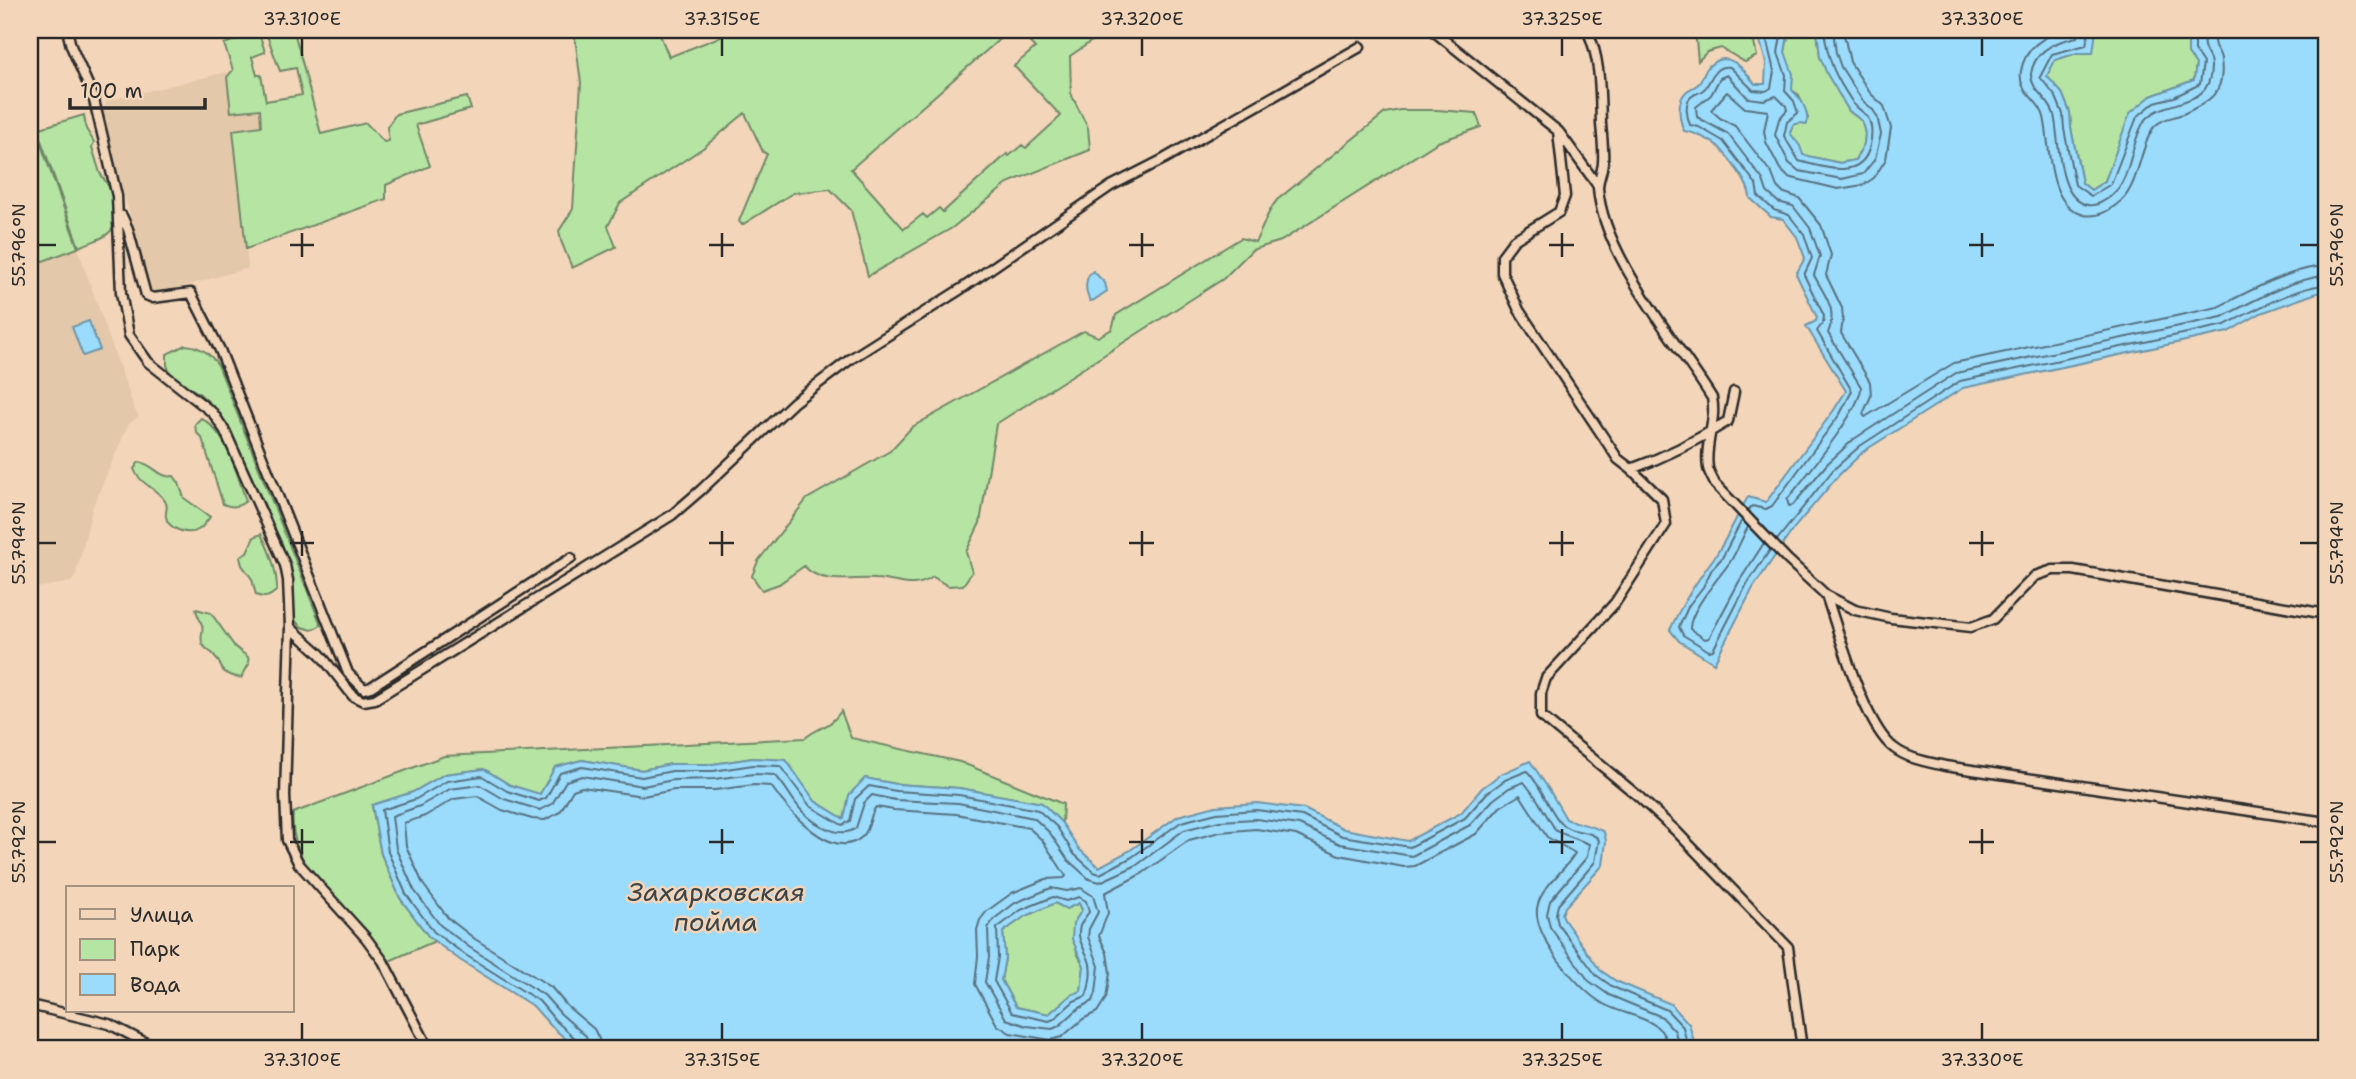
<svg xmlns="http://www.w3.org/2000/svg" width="2356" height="1079" viewBox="0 0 2356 1079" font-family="'Shantell Sans',sans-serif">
  <rect width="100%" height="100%" fill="#f3d5b9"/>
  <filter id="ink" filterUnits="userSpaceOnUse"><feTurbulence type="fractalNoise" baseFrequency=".0143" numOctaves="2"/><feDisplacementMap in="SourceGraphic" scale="14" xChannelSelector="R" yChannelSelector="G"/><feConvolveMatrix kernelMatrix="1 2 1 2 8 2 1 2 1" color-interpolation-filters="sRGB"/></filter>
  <g filter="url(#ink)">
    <path fill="#e3c8a9" d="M227,72L231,112L260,109L262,126L234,130L248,268L185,286L152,292L101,113L107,101Z
      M30,114L135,411L139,416L128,425L93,506L75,577L71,582L30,589Z"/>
    <path fill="#b6e4a3" stroke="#708867" stroke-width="2" d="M574,30H658L669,57L737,30H1010L851,169L904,229L923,214L927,218L939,208L943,212L1007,154L1009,156L1022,145L1026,148L1061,116L1014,66L1035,48L1018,30H1108L1070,56L1071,94L1088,128L1090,150L1010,182L952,228L868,276L851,210L830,189L793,193L742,225L739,221L767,154L763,152L745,113L703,148L620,203L608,226L616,247L572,268L561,241L559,231L573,209L581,83Z
      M1695,30H1751L1757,56L1745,62L1721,48L1707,52L1698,61Z
      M1789,30H1817L1820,57L1849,111L1862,121L1865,134L1864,144L1855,160L1840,163L1802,155C1800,146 1795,141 1790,133L1793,125L1808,118L1799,95L1792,90L1785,52Z
      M2096,30H2188V54L2196,64L2194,80L2151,96L2118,149L2105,181L2091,190L2082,183L2071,128L2070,112L2062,93L2046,77L2055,60L2077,53H2092Z
      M273,32L295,35L321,134L366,123L384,142L389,141L387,127L396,114L467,97L471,109L416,125L430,166L386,185V199L246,249L233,130L261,126L260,109L231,112L227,77L233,70L224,44L255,33L261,39L265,52L252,57L257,75H261L266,101L302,95L296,68L280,71L268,38V34Z
      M1400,110H1437L1476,113L1481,127L1438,142L1281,241L1252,250L1223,279L996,424L980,523L966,552L972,572L963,585L948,586L933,577C913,591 898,580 876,579C852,577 822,586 804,566L779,584L762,590L752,576L758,561L807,499L890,451L912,427L1084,331L1098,337L1112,329L1116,315L1241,238L1255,242C1264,227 1266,213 1277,200L1385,113Z
      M30,114L78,248L43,261L30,259Z
      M84,115L86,129L94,142L92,147L100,173L111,190L115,223C111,238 92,241 79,247L37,129Z
      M185,345C200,346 210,353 218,365L321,625L312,630L302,627L294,620L291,572L283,546L230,429L217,410L199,393L172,378L167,365V354Z
      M201,418C227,432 237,474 246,501C238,507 232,508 223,504L202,438L196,432L195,424Z
      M139,462C154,464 159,479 174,476L179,483L184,498L210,517C207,521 203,527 198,530C188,536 168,529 166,517C165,510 169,507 165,501C156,487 140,485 134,469Z
      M261,534C270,551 277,571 277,590C270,597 265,599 256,595L252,579L242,565L240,557L247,552L254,537Z
      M196,609L211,613L235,647L248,657L249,664L241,678C214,672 227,668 213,654C209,650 203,648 202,642C200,636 204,630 202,625C200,618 197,616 196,609Z
      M841,711L851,738L960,762L1063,804L1062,823L1041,803L959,788L896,784L865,778L844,819L815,801L785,760L753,758L713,764H671L642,770L582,760L555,767L540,795L510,785L484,769L445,774L413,792L372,806L381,854L400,898L429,937L435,941L387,962C379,950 371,937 361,926C330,893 288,863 293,813L444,756L805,738C821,725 829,729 841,711Z
      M1055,903L1066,909L1079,903L1082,910L1073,924L1077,953L1084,966L1081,992L1071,995L1049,1014L1016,1007L1001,980L1005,958L1003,932L1024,917Z"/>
    <path fill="#9bdbfc" stroke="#6e95a8" stroke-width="2" fill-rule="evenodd" d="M1757,30H1789L1785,52L1793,74L1792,90C1801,98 1809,111 1807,124L1800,123L1793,125L1790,133L1800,146L1803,155L1840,163L1855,160L1864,144L1865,134L1862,121L1849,111L1827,74L1820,57L1817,30H2096L2093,53H2077L2055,60L2047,76L2062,93L2070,113L2071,128L2082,183L2091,190L2105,181L2130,113L2151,96L2194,80L2196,64L2188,54V30H2326V292L2317,293L2261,313L2228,332L1963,388L1864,451L1839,475L1794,528L1753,588L1714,663L1679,641L1670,630C1682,603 1698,579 1716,555C1728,537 1737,515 1748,497L1766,502L1834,410L1846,391L1806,326L1816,321L1817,317L1796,274L1805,258L1797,237L1783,219L1771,217L1750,198C1750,184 1729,158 1719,147C1712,141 1694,132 1684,131C1679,119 1676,100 1687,91C1692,87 1697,87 1700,82C1703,77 1705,71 1708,67C1727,47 1744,69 1755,84H1765L1766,63Z
      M1093,271L1105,283L1107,291L1094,300L1090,301C1085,292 1084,277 1093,271Z
      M89,321L100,350L83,356L72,327Z
      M753,758L786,760L815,801L844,819L849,795L865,778L896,784L959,788L1042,803L1062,823L1079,849L1099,867L1129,851L1178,816L1216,806L1257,803L1304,809L1344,829L1408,841L1461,813L1482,788L1501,774L1530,761L1550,791L1566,819C1579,824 1592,825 1604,832L1606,841L1603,865L1565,907L1562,914L1565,921L1600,970L1616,981L1671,1004L1689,1024L1696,1049H577L550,1025L534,1007L460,960L429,937L400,898L381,854L372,805L413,792L445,774L484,769L510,785L540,794L555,767L582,760L642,770L671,764H713ZM1055,903L1066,909L1079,903L1082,910L1073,924L1072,939L1084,966L1081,991L1071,995L1049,1014L1016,1007L1001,980L1005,958L1003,932L1024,917Z"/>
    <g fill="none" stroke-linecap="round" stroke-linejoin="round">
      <path stroke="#58717f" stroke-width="2" d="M1782,30L1778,53L1786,75L1785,91L1794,101L1798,113L1787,122L1784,136L1799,161C1824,168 1863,181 1870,145C1872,136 1873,127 1868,118C1865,112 1857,109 1853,103C1835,76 1828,62 1824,30
        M1833,30L1836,53L1841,67L1862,100L1873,110L1877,116L1881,134L1875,159L1863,174L1842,179L1799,171L1789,163L1775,135L1779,119L1787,110L1786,106L1776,96L1764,100L1748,98L1727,75L1720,78L1711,95L1696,107L1697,117L1728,134L1763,180L1767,192L1778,202L1793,206L1810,228L1820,256L1814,275C1825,297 1838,308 1828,333L1861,387C1862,409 1803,479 1787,500L1789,506L1793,505L1827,464L1854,439L1956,373L2222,317C2249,303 2296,277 2326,276
        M1843,30L1850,62L1870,93L1884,106L1891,128L1886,159L1874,178L1863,185L1838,189L1788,177L1780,169L1766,142L1764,131L1768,111L1745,108L1727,92L1711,110L1720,118L1735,126L1772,174L1777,187L1782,192L1799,198L1821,225L1831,255L1826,275L1842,308L1843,319L1841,333L1870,382L1871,396L1863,414L1865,417L1954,363L2218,307C2247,292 2294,267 2326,266
        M2064,30C2043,37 2025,47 2021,71C2017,93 2040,99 2044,117C2051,147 2046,205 2084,215C2098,218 2112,209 2122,200C2139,184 2141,143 2154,127C2162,118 2173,118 2183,114C2209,102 2226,93 2221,60C2221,54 2217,51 2215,46C2213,41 2214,35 2214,30
        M2080,30L2077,37C2057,41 2034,50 2031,74C2030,90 2051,100 2054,115C2060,139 2056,199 2088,205C2097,207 2110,198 2116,191C2131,175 2132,139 2144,122C2165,94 2212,113 2211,65C2211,57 2205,53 2204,46C2203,41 2204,35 2203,30
        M2089,30L2086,45L2052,54L2040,77L2056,97L2063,114L2064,129L2075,185L2091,196L2111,184L2137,117L2155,102L2174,97L2200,84L2203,63L2195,51V30
        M1748,510L1752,506L1766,509L1772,506L1840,414L1852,391L1817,331L1823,323L1824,316L1804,275L1812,258L1804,234L1789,215L1774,210L1758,196L1756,184L1723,141L1699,127L1690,125C1687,117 1684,103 1691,97C1696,92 1702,93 1706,87C1713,76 1715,65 1730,67L1753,90L1766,91L1771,88L1774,71L1764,30
        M1742,520L1722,558L1712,569L1703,587L1689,605L1679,627L1683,635L1709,651L1713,650L1747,584L1770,550
        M1748,527C1742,538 1737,551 1730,562C1719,578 1689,611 1690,629L1705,639L1709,638L1740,580L1764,543
        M1777,540L1833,470L1860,446L1960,381L2225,325C2251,312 2298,286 2326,285
        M1051,888L1067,891L1081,888L1093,896L1098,912L1089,929L1088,937L1099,966L1096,993L1093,1001L1078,1009L1059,1026L1052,1029L1027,1026L1006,1019L985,982L989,957L988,928L994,919L1015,903Z
        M1053,897L1066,901L1079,897L1086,901L1089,912C1086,916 1082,922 1080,926C1076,939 1084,947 1088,958C1093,968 1090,986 1086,996L1074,1001L1054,1019L1049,1021L1012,1013L994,981L998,957L997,928L1021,910Z
        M581,1049L579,1042L555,1020L539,1001L464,954L434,932L406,894L388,852L382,810L416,799L447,781L482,776L507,791L539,801L546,798L560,773L582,767L642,777L672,771H713L753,765L780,766L810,806L842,825L850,821L855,799L869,786L896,791L959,795L1038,810L1057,827L1074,854L1094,872L1100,874L1132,857L1181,822L1217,813L1256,810L1302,816L1342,836L1410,847L1465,818L1487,793L1505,780L1527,771C1542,786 1547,807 1560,822C1570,835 1590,828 1599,840L1595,862L1558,905L1556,914L1558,924L1596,975L1613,987L1667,1010L1683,1027L1688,1049
        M590,1049L586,1036L561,1014L544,995L469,947L440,925L414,890L396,849L392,816L420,806L450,789L480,785L504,799L540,810L552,804L566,781L582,776L643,786L673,780L714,779L754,774L775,775C785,785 792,800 802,811C814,824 840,840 856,828L864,803L872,795L895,800L958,803L1034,818L1050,833L1068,860L1089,879L1100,882L1137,865L1184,830L1219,821L1256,819L1299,825L1340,844L1412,856L1470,825L1493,800L1509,788L1524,782L1537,799L1556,831L1589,844L1587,857L1550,901L1547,914L1550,927L1589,981L1609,995L1662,1017L1675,1031L1679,1049
        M600,1049L599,1039L594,1029L568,1007L551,987L475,939L448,918L423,884L406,846L404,823L425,816L454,799L477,796L502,810L532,819L545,820L560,812L573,790L582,787L643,796L674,790H715L754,785L771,786C786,808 833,865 863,836C871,828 869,815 876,807L894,810L956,814L1029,828L1042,840L1066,876L1064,878L1046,879L1012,893L987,911L980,920L977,930L978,956L975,984L997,1025L1010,1033L1051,1040L1062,1037L1083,1019L1097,1012L1106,998L1110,973L1107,953L1099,936L1108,913L1105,893L1143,873L1189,840L1220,832L1256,829L1296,835L1339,855L1404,867L1415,866L1476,834L1500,807L1520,795L1547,837L1575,853C1565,871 1544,884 1538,904C1529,933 1579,990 1602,1003C1618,1013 1641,1015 1656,1026C1664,1032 1666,1040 1669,1049"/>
      <defs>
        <path id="street" d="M67,30L71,46L93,96L117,196L121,293L129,335L148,362L213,413L225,431L285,565L288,580L290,627L285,796L287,840L299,864L366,938L383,961L429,1049
          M1432,30L1558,131L1565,196L1559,212L1514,240L1502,256V273L1519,310L1618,459L1631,469C1665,457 1698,440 1728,421L1734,392
          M1587,30C1601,58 1600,94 1601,124C1602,137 1604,150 1603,162C1603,170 1598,179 1598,188C1603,256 1676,340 1712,398C1717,421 1704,444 1708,468C1709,473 1713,479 1715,484L1788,560L1826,595L1855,610L1891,618L1971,627L1993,619L2035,576L2053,570H2073L2326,614
          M1559,132L1598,186
          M122,216L128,229L146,295L153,298L191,293L220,350L348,673L364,689L371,687L571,558
          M1631,469L1662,499L1666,524L1615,603L1546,678L1541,693V716L1637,795L1676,831L1788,947L1802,1049
          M1826,595C1839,632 1864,726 1894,748C1908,759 1928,762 1945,766L2326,822
          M290,627L320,654L353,696L363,701L375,699L672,515L701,490L794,402L852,358L961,289L1111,186L1164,159L1360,47
          M30,1005L109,1024L158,1049"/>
      </defs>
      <use href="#street" stroke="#2b2b2b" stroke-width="13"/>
      <use href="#street" stroke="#f3d5b9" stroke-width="8"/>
    </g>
  </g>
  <path fill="none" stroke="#2b2b2b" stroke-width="2.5" d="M302,38V56M722,38V56M1142,38V56M1562,38V56M1982,38V56M302,233V257M722,233V257M1142,233V257M1562,233V257M1982,233V257M38,245H56M290,245H314M709,245H734M1129,245H1154M1549,245H1574M1969,245H1994M2300,245H2318M302,531V556M722,531V556M1142,531V556M1562,531V556M1982,531V556M38,543H56M290,543H314M709,543H734M1129,543H1154M1549,543H1574M1969,543H1994M2300,543H2318M302,829V854M722,829V854M1142,829V854M1562,829V854M1982,829V854M38,842H56M290,842H314M709,842H734M1129,842H1154M1549,842H1574M1969,842H1994M2300,842H2318M302,1023V1040M722,1023V1040M1142,1023V1040M1562,1023V1040M1982,1023V1040"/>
  <g text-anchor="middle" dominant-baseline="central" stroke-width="5" stroke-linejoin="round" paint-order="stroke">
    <g font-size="26" font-style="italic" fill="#3c454a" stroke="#f3d5b9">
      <text x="716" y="891">Захарковская<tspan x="716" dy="30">пойма</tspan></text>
    </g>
  </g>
  <rect width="2356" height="1079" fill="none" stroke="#f3d5b9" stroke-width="77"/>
  <rect x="66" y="886" width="228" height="126" fill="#f3d5b9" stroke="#a39180" stroke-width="2"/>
  <rect x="80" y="909" width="35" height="10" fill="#f3d5b9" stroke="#a39180" stroke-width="2"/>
  <text x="130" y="922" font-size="21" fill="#2b2b2b">Улица</text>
  <rect x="80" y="939" width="35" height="21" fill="#b6e4a3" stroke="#a39180" stroke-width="2"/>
  <text x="130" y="956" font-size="21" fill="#2b2b2b">Парк</text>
  <rect x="80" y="974" width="35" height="21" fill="#9bdbfc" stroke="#a39180" stroke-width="2"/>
  <text x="130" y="992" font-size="21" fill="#2b2b2b">Вода</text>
  <path d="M70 98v10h135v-10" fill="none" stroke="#2b2b2b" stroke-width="3.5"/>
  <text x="80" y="98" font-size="21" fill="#2b2b2b" stroke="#f3d5b9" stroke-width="5" paint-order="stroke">100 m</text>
  <rect x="38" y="38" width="2280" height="1002" fill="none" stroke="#2b2b2b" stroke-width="2.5"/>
  <g font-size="18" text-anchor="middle" fill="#2b2b2b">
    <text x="302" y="25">37.310°E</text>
    <text x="722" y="25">37.315°E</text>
    <text x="1142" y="25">37.320°E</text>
    <text x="1562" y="25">37.325°E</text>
    <text x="1982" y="25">37.330°E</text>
    <text transform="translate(19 245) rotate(-90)" y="6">55.796°N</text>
    <text transform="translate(2337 245) rotate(-90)" y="6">55.796°N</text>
    <text transform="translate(19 543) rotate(-90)" y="6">55.794°N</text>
    <text transform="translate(2337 543) rotate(-90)" y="6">55.794°N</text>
    <text transform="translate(19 842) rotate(-90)" y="6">55.792°N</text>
    <text transform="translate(2337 842) rotate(-90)" y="6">55.792°N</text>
    <text x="302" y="1066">37.310°E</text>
    <text x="722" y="1066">37.315°E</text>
    <text x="1142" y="1066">37.320°E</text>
    <text x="1562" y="1066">37.325°E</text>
    <text x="1982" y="1066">37.330°E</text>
  </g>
</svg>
